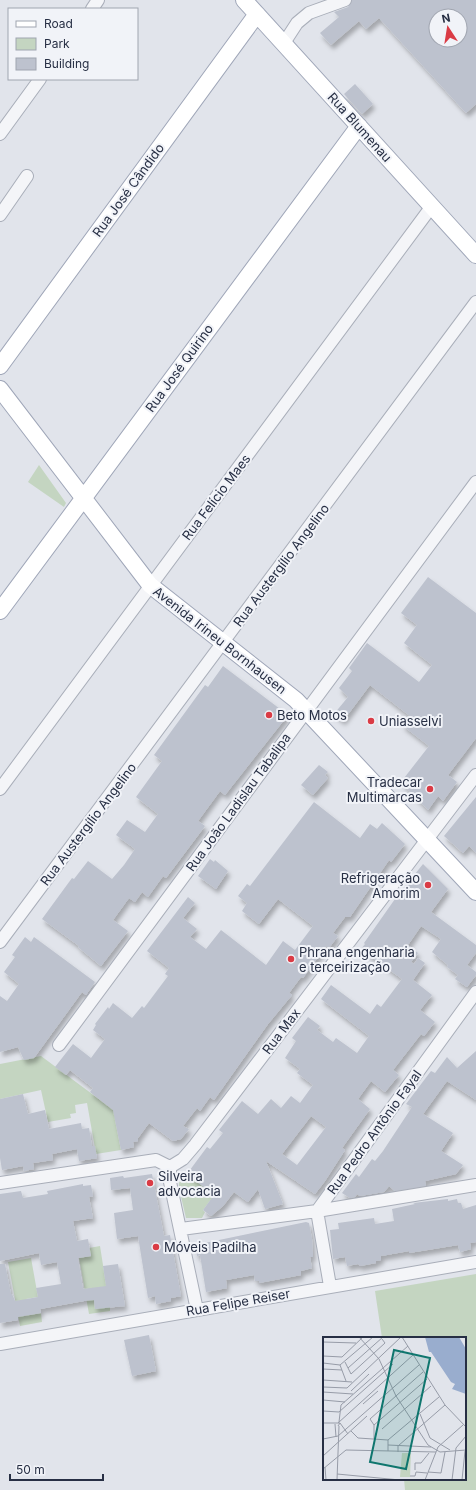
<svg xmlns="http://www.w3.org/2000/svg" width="476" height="1490" viewBox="0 0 476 1490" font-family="Inter,sans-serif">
  <defs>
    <filter id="shadow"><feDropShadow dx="2.5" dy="4.5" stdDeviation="2" flood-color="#0004"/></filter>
  </defs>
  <rect width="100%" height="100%" fill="#e1e4eb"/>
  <path fill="#c4d5c1" d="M39,465L66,503L64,507L28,482Z
    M41,1056L123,1117L115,1119L121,1150L96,1154L87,1103L75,1105L76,1113L70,1114L71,1118L48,1122L41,1090L0,1099V1064Z
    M185,1173L208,1190L225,1181L203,1210L205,1212L202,1218H186L179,1188V1183Z
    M100,1246L108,1297L94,1298L95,1309L110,1306V1311L89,1314L79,1258L91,1256L89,1248Z
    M31,1258L38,1297L26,1299L29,1315L41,1313L42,1322L20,1326L8,1262Z
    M476,1274V1490H405L404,1479H465V1338H382L375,1291Z"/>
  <path fill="#bdc2ce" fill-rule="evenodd" filter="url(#shadow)" d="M352,0H476V104L466,113L379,18L366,29L359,21L331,45L320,33L339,17L334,12L348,7ZM436,16H460V40H436Z
    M355,84L373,104L362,114L344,94Z
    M428,577L476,613V738L448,775L457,782L443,801L438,796L428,810L401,782L429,746L402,725L410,716L370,685L343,721L334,714L348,697L339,688L352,671L349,668L367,643L419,682L432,665L404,643L417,625L401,613Z
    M223,666L288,715L225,795L220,791L198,821L205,826L166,878L163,876L148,897L142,892L135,902L129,898L113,920L128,931L101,966L78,947L79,946L42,919L72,878L74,879L88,861L112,879L124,865L135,849L116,835L127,820L145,832L158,814L136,797L162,761L154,755L205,685L208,687Z
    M319,765L328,772L325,775L328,778L313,795L301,785Z
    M476,797V853L469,846L463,853L444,836Z
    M314,802L360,838L370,824L377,829L382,823L405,844L391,862L389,860L350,917H345L333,933L338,936L329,948L326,946L303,978L301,977L289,993L292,995L268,1024L214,1100L210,1097L200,1111L197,1108L183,1126L189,1129L181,1139L173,1141L149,1123L138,1138V1141L133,1142L134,1147L121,1150L113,1110L90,1092L93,1088L70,1070L66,1075L55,1067L73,1044L91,1058L105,1039L93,1030L96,1025L95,1024L108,1007L109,1009L113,1003L132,1018L142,1006L144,1008L168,976L165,974L169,968L147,951L188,897L195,903L183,918L197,929L190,937L206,949L221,930L266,965L283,941L295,950L313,926L278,899L259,924L242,911L247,903L238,896L247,884L250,886Z
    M210,859L214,862L215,860L228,871L216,889L198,876Z
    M423,864L448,889L431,912L476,945V953L467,965L476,972V975L467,987L455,979L458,975L447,967L448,965L432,952L441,939L421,926L408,945L418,953L411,962L414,964L418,958L425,963L413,980L432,995L420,1010L435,1022L424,1036L421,1034L393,1070L399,1075L385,1092L371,1081L358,1099L370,1109L342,1148L345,1150L325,1181L315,1194L266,1161L283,1204L265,1209L258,1189L248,1202L234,1192L223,1206L211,1216L203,1210L214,1195L187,1174L207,1147L210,1149L223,1133L219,1130L242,1101L258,1114L271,1099L281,1108L291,1096L300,1103L313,1085L297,1073L300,1069L285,1058L296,1041L292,1038L308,1017L320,1026L317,1030L333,1042L336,1038L357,1053L369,1036L321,999L331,985L370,1014L377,1004L381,1007L402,979L361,949L365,944L364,943L395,899ZM311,1116L326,1127L297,1165L282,1154Z
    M25,937L31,942L34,937L95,982L86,995L82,992L34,1058L24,1060L18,1047L0,1052V996L7,1001L19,984L4,972L15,957L12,955Z
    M476,1051V1100L447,1081L423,1114L453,1133L441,1151L463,1165L456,1174L425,1181L426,1186L395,1191L389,1186L384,1192L360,1196L357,1194L355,1197L350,1198L342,1193L356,1174L359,1177L372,1159L375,1161L383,1151L412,1107L406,1104L431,1071L435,1073L447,1057L457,1068Z
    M23,1094L28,1114L45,1110L49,1129L81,1123L82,1129L89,1128L92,1146H95L97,1158L79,1161L77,1149L52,1154L53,1160L33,1163L34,1169L24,1171L23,1166L2,1170L0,1158V1099Z
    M152,1174L164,1236L170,1235L181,1296L171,1298V1301L156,1304L155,1296L148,1298L138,1236L117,1239L114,1213L133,1210L130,1188L111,1190L110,1178L123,1176L124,1178Z
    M83,1184V1186L91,1185L93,1196L89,1197L93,1218L73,1221L77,1241L88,1239L91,1256L78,1258L83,1289L106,1286L103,1266L118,1264L125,1306L95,1309L94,1300L84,1301L40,1309L41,1313L18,1317V1320L0,1323V1264H5L11,1294H12L15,1301L38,1297L36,1288L61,1284L57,1262L41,1265L39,1253L0,1261V1194L21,1191L23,1198L48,1194L47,1191Z
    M448,1199V1201L457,1199L458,1203H461L463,1209L476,1205V1242L470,1243L471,1249L460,1252L458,1245L409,1253V1251L381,1256V1260L376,1261V1263L360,1266L358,1264L347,1266L345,1257L333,1259L330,1230L339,1229L338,1223L374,1218L375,1224L394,1221L392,1209L415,1204L413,1203Z
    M306,1222L309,1223L312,1239L313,1257H310L312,1268L301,1271V1275L259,1283V1281H255L254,1275L226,1280L227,1288L206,1292L200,1255L197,1256L195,1245Z
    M149,1335L156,1371L132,1376L124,1340Z"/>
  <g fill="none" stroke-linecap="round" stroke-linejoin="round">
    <defs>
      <path id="minor" d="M92,9L98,0
        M284,43L297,23L309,13L345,0
        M0,134L40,79
        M0,215L27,176
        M0,789L432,206
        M0,942L476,302
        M59,1045L476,482
        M0,1183L156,1160L170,1167
        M181,1229L317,1211L476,1185
        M330,1286L317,1211L476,992
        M197,1310L170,1182V1167L183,1159L195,1145L476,775
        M0,1344L476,1262"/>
      <path id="major" d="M244,0L476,255
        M0,366L257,14
        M0,389L150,585L296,700L476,892
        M0,611L359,126"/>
    </defs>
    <use href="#minor" stroke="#a9aeb9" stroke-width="14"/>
    <use href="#major" stroke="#9fa6b8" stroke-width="18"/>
    <use href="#minor" stroke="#f4f5f8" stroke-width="12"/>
    <use href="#major" stroke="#fff" stroke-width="16"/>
  </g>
  <g fill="#da3b45" stroke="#f1f3f8" stroke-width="1.5">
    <circle cx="269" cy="715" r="4"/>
    <circle cx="371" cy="721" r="4"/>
    <circle cx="430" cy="789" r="4"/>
    <circle cx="428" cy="885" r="4"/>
    <circle cx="291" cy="959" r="4"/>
    <circle cx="150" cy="1183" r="4"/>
    <circle cx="156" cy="1247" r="4"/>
  </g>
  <g text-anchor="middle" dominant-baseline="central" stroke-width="4" stroke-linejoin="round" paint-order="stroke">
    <g font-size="13" fill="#272f44" stroke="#f1f3f8">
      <text transform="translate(360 127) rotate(48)">Rua Blumenau</text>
      <text transform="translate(128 190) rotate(-54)">Rua José Cândido</text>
      <text transform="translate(179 368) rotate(-54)">Rua José Quirino</text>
      <text transform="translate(216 497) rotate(-53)">Rua Felício Maes</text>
      <text transform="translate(281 565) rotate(-53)">Rua Austergílio Angelino</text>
      <text transform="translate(220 640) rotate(38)">Avenida Irineu Bornhausen</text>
      <text transform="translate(238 802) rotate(-54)">Rua João Ladislau Tabalipa</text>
      <text transform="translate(88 824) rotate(-53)">Rua Austergílio Angelino</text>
      <text transform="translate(281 1031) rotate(-53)">Rua Max</text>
      <text transform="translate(374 1132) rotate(-54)">Rua Pedro Antônio Fayal</text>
      <text transform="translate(238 1302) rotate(-10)">Rua Felipe Reiser</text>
    </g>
    <g font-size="13" fill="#272f44" stroke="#f1f3f8" text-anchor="start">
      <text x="277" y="715">Beto Motos</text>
      <text x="379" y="721">Uniasselvi</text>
      <text x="422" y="782" text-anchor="end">Tradecar<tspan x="422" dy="15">Multimarcas</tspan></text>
      <text x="420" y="878" text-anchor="end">Refrigeração<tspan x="420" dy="15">Amorim</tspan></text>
      <text x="299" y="952">Phrana engenharia<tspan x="299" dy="15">e terceirização</tspan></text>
      <text x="158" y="1176">Silveira<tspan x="158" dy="15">advocacia</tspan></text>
      <text x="164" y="1247">Móveis Padilha</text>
    </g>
  </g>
  <g transform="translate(323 1337)">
    <rect width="143" height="143" fill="#e1e4eb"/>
    <path d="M79,116H88L87,140H77Z" fill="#c4d5c1"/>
    <path d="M102,0H136L143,12V57L129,52L132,47L128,45L108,15H106Z" fill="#99adce"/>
    <path fill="none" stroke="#979ca8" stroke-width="1" d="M36,0L56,22L73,59L105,108L117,115L143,113M79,0L122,68L143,90M0,5L33,6M0,19L19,20L40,0M22,25L28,37L62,6L59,2M0,26L17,28M17,28L50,0M17,28L23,44M25,31L60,0M0,32L19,33M0,43L29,45M0,50L24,51M24,51L78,0M28,54L46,37M0,55L30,57M0,63L22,65M40,67L55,54M0,74L16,75L70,27M97,77L107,101L127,113M47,82L100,35M47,82L51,88V102M16,85L18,68L85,9M0,86H17L15,89M15,86L90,18M17,86L25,97M12,87L13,100M51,88L104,42M59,92L108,49M28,94L35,101L65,103M15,99L96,28M0,102L15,99M65,108L108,110M65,114V103L116,60M75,115V109L122,68M0,119L44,79M2,130L3,143M0,132L23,113L113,115M92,133V126H98L106,116M105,135L118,136L122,115M14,137L77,143M87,139H92L93,135L104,136M14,143L16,89M102,143L115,110L140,88M129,143L133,111L143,99M139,143L142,114"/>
    <path fill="#0f766e" fill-opacity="0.15" stroke="#0f766e" stroke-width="2" d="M71,13L107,21L83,132L47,125Z"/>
    <rect width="143" height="143" fill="none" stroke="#272f44" stroke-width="2"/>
  </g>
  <rect x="8" y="8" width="130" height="72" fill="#f1f3f8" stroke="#a0a5b0"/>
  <rect x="16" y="21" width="20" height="6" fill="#ffffff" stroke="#a0a5b0"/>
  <text x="44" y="28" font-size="12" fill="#272f44">Road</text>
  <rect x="16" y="38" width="20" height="12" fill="#c4d5c1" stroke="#a0a5b0"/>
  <text x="44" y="48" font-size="12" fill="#272f44">Park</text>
  <rect x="16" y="58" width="20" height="12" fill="#bdc2ce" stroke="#a0a5b0"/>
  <text x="44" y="68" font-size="12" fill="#272f44">Building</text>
  <g transform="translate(448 28) rotate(348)"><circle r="19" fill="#f1f3f8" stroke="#a0a5b0"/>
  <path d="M0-3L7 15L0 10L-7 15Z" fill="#da3b45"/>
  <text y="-6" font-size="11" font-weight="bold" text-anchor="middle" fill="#272f44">N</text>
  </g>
  <path d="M10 1474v6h93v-6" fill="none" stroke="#272f44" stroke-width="2"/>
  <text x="16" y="1474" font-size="12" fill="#272f44" stroke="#f1f3f8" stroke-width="3" paint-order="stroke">50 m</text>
</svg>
